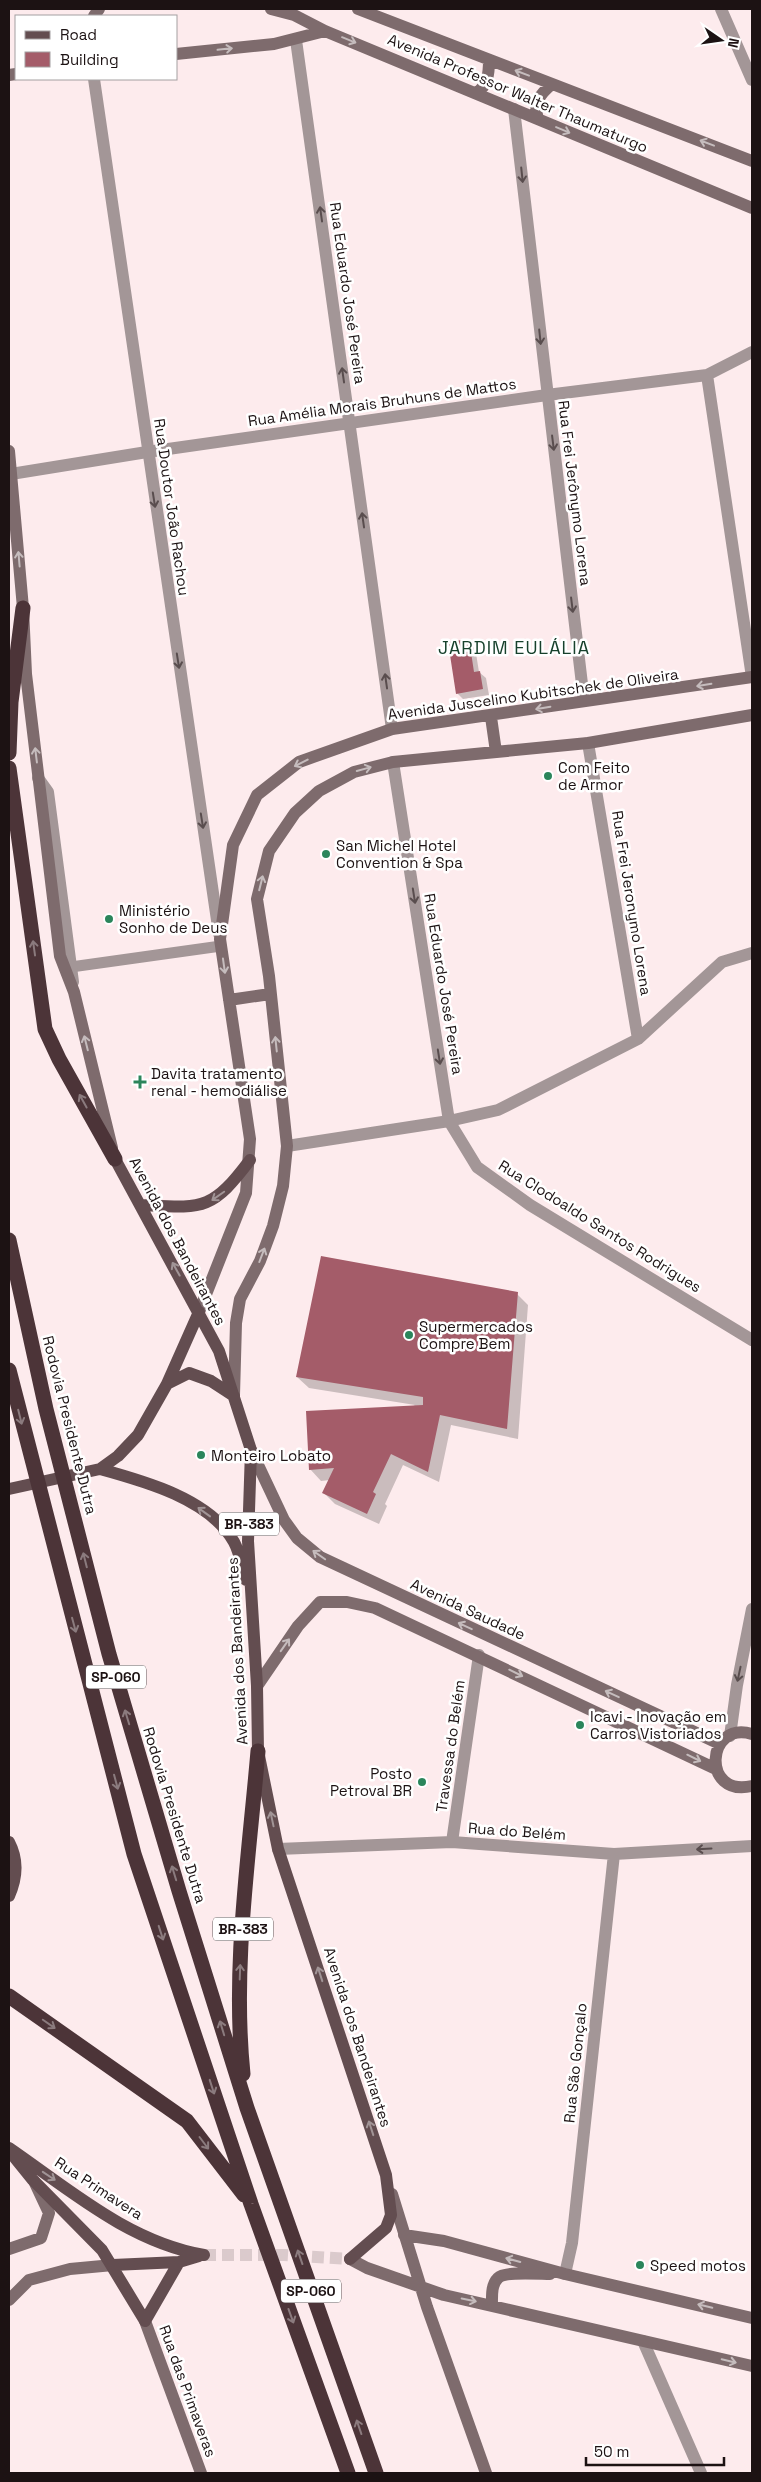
<svg xmlns="http://www.w3.org/2000/svg" width="761" height="2482" viewBox="0 0 761 2482" font-family="'Space Grotesk',sans-serif">
  <rect width="100%" height="100%" fill="#fdebed"/>
  <path fill="#0003" d="M469,640L475,647L479,672L486,678L489,695L463,699L457,693Z
    M517,1294L528,1305L518,1439L451,1425L439,1482L403,1465L385,1504L387,1506L379,1524L335,1504L324,1493L330,1480L321,1481L310,1469L415,1405L309,1388L297,1377Z"/>
  <path fill="#a45c69" d="M469,639L474,672L480,671L483,689L456,694L448,642Z
    M321,1256L518,1292L507,1429L440,1415L428,1472L391,1454L373,1492L376,1494L367,1514L322,1493L334,1468L309,1470L306,1411L423,1405V1397L296,1377Z"/>
  <g fill="none" stroke-linecap="round" stroke-linejoin="round">
    <path stroke="#dbcacc" stroke-width="12" stroke-dasharray="12 6" stroke-linecap="butt" d="M204,2255H284L350,2259"/>
    <path stroke="#a39697" stroke-width="11" d="M71,967L221,946"/>
    <path stroke="#a39697" stroke-width="12" d="M721,9L752,80
      M296,40L392,729
      M94,79L219,934
      M514,109L584,701
      M707,375L752,677
      M11,474L147,452L547,395L707,375L752,352
      M588,743L638,1039
      M393,762L449,1121L477,1167L530,1205L752,1340
      M38,778L48,792L73,982
      M287,1146L449,1121L498,1110L638,1039L722,962L752,953
      M730,1736L737,1685L752,1609
      M452,1842L479,1655
      M278,1849L452,1842L614,1854L752,1846
      M565,2274L572,2243L614,1854
      M643,2341L701,2473"/>
    <path stroke="#7e6b6d" stroke-width="12" d="M271,9L294,15L325,31L752,208
      M358,9L752,161
      M94,16L99,9
      M176,54L274,44L325,31
      M9,75L16,74
      M476,93C488,86 489,73 489,60
      M538,119C533,103 540,94 552,84
      M9,451L23,608L26,674L60,956L74,992L112,1148
      M491,717L496,752
      M229,1000L270,994
      M199,1312L246,1193L250,1139L220,939L233,845L257,795L299,762L392,729L752,677
      M234,1395L236,1323L240,1299L260,1261L273,1226L283,1186L287,1146L269,976L257,899L269,851L295,813L319,791L354,772L393,762L588,743L752,715
      M251,1450L284,1520L297,1538L320,1557L720,1744
      M257,1686L298,1626L320,1602H347L375,1608L716,1769
      M752,1734C706,1720 701,1798 752,1786
      M392,2194L427,2307L486,2473
      M404,2235L444,2241L565,2274L752,2318
      M9,2249L41,2238L49,2213L34,2181
      M350,2259L367,2268L444,2295L752,2366
      M9,2300L29,2280L70,2269L113,2265
      M492,2305C492,2296 491,2285 498,2278C505,2271 540,2274 550,2274
      M145,2321L201,2473"/>
    <path stroke="#634d50" stroke-width="12" d="M115,1159L219,1351L251,1450L248,1541L257,1686L258,1751L278,1849L386,2175L391,2215L386,2228L350,2259
      M141,1205C202,1208 211,1212 250,1160
      M167,1384L189,1373L211,1381L234,1396
      M100,1469C144,1481 210,1499 234,1542C240,1553 242,1568 246,1580
      M9,1489L100,1469L118,1456L138,1435L167,1384L199,1312
      M9,1842C18,1859 17,1878 9,1896
      M9,2148C70,2190 129,2242 204,2255
      M15,2158L32,2179L102,2250L145,2321
      M113,2265L179,2262L199,2256
      M145,2321L179,2262"/>
    <path stroke="#4c3438" stroke-width="15" d="M9,753L11,702L23,608
      M9,768L45,1029L59,1059L115,1159
      M9,1240L46,1409L109,1654L179,1891L247,2108L376,2473
      M9,1370L134,1854L251,2204L348,2473
      M9,1996L187,2121L244,2195
      M243,2074C232,1967 249,1857 258,1751"/>
  </g>
  <defs><path id="oneway-shaft" d="M-6 0H5M1.5-3L5.5 0L1.5 3" fill="none" stroke-width="1.6" stroke-linecap="round" stroke-linejoin="round" transform="scale(1.25)"/></defs>
  <g stroke="#c5bcbd">
    <use href="#oneway-shaft" transform="translate(349 40) rotate(22)"/>
    <use href="#oneway-shaft" transform="translate(225 49) rotate(-6)"/>
    <use href="#oneway-shaft" transform="translate(522 73) rotate(-159)"/>
    <use href="#oneway-shaft" transform="translate(563 130) rotate(23)"/>
    <use href="#oneway-shaft" transform="translate(707 143) rotate(-159)"/>
    <use href="#oneway-shaft" transform="translate(19 559) rotate(-95)"/>
    <use href="#oneway-shaft" transform="translate(704 685) rotate(171)"/>
    <use href="#oneway-shaft" transform="translate(543 708) rotate(170)"/>
    <use href="#oneway-shaft" transform="translate(36 755) rotate(-97)"/>
    <use href="#oneway-shaft" transform="translate(301 763) rotate(153)"/>
    <use href="#oneway-shaft" transform="translate(364 769) rotate(-15)"/>
    <use href="#oneway-shaft" transform="translate(261 883) rotate(-76)"/>
    <use href="#oneway-shaft" transform="translate(224 966) rotate(82)"/>
    <use href="#oneway-shaft" transform="translate(86 1043) rotate(-104)"/>
    <use href="#oneway-shaft" transform="translate(276 1044) rotate(-96)"/>
    <use href="#oneway-shaft" transform="translate(262 1255) rotate(-69)"/>
    <use href="#oneway-shaft" transform="translate(319 1555) rotate(-145)"/>
    <use href="#oneway-shaft" transform="translate(465 1626) rotate(-155)"/>
    <use href="#oneway-shaft" transform="translate(285 1645) rotate(-55)"/>
    <use href="#oneway-shaft" transform="translate(516 1673) rotate(26)"/>
    <use href="#oneway-shaft" transform="translate(612 1694) rotate(-155)"/>
    <use href="#oneway-shaft" transform="translate(694 1758) rotate(26)"/>
    <use href="#oneway-shaft" transform="translate(513 2260) rotate(-165)"/>
    <use href="#oneway-shaft" transform="translate(469 2300) rotate(12)"/>
    <use href="#oneway-shaft" transform="translate(705 2306) rotate(-167)"/>
    <use href="#oneway-shaft" transform="translate(729 2361) rotate(13)"/>
  </g>
  <g stroke="#594d4e">
    <use href="#oneway-shaft" transform="translate(522 175) rotate(84)"/>
    <use href="#oneway-shaft" transform="translate(321 214) rotate(-98)"/>
    <use href="#oneway-shaft" transform="translate(540 337) rotate(84)"/>
    <use href="#oneway-shaft" transform="translate(343 375) rotate(-98)"/>
    <use href="#oneway-shaft" transform="translate(553 443) rotate(83)"/>
    <use href="#oneway-shaft" transform="translate(154 500) rotate(81)"/>
    <use href="#oneway-shaft" transform="translate(363 520) rotate(-98)"/>
    <use href="#oneway-shaft" transform="translate(572 605) rotate(83)"/>
    <use href="#oneway-shaft" transform="translate(178 661) rotate(81)"/>
    <use href="#oneway-shaft" transform="translate(386 681) rotate(-98)"/>
    <use href="#oneway-shaft" transform="translate(202 821) rotate(81)"/>
    <use href="#oneway-shaft" transform="translate(414 896) rotate(81)"/>
    <use href="#oneway-shaft" transform="translate(439 1057) rotate(81)"/>
    <use href="#oneway-shaft" transform="translate(739 1674) rotate(102)"/>
    <use href="#oneway-shaft" transform="translate(704 1849) rotate(177)"/>
  </g>
  <g stroke="#8b7b7e">
    <use href="#oneway-shaft" transform="translate(34 948) rotate(-98)"/>
    <use href="#oneway-shaft" transform="translate(83 1101) rotate(-119)"/>
    <use href="#oneway-shaft" transform="translate(20 1417) rotate(76)"/>
    <use href="#oneway-shaft" transform="translate(85 1560) rotate(-104)"/>
    <use href="#oneway-shaft" transform="translate(74 1625) rotate(75)"/>
    <use href="#oneway-shaft" transform="translate(127 1717) rotate(-107)"/>
    <use href="#oneway-shaft" transform="translate(116 1782) rotate(75)"/>
    <use href="#oneway-shaft" transform="translate(174 1873) rotate(-107)"/>
    <use href="#oneway-shaft" transform="translate(161 1933) rotate(72)"/>
    <use href="#oneway-shaft" transform="translate(240 1972) rotate(-88)"/>
    <use href="#oneway-shaft" transform="translate(49 2024) rotate(35)"/>
    <use href="#oneway-shaft" transform="translate(222 2028) rotate(-107)"/>
    <use href="#oneway-shaft" transform="translate(212 2087) rotate(72)"/>
    <use href="#oneway-shaft" transform="translate(204 2143) rotate(53)"/>
    <use href="#oneway-shaft" transform="translate(300 2257) rotate(-109)"/>
    <use href="#oneway-shaft" transform="translate(291 2316) rotate(70)"/>
    <use href="#oneway-shaft" transform="translate(359 2427) rotate(-109)"/>
  </g>
  <g stroke="#a19496">
    <use href="#oneway-shaft" transform="translate(218 1196) rotate(145)"/>
    <use href="#oneway-shaft" transform="translate(176 1269) rotate(-119)"/>
    <use href="#oneway-shaft" transform="translate(204 1512) rotate(-144)"/>
    <use href="#oneway-shaft" transform="translate(272 1819) rotate(-102)"/>
    <use href="#oneway-shaft" transform="translate(320 1974) rotate(-108)"/>
    <use href="#oneway-shaft" transform="translate(371 2128) rotate(-108)"/>
    <use href="#oneway-shaft" transform="translate(49 2176) rotate(34)"/>
  </g>
  <g fill="#2b855b" stroke="#fff" stroke-width="2">
    <circle cx="548" cy="776" r="5"/>
    <circle cx="326" cy="854" r="5"/>
    <circle cx="109" cy="919" r="5"/>
    <path d="M137.5 1074.5h5v5h5v5h-5v5h-5v-5h-5v-5h5z"/>
    <circle cx="409" cy="1335" r="5"/>
    <circle cx="201" cy="1455" r="5"/>
    <circle cx="580" cy="1725" r="5"/>
    <circle cx="422" cy="1782" r="5"/>
    <circle cx="640" cy="2265" r="5"/>
  </g>
  <g text-anchor="middle" dominant-baseline="central" stroke-width="5" stroke-linejoin="round" paint-order="stroke">
    <g fill="#fff" stroke="#60595a" stroke-width="1">
      <rect x="219" y="1512.5" width="60" height="23" rx="4"/>
      <rect x="86" y="1665.5" width="60" height="23" rx="4"/>
      <rect x="213" y="1917.5" width="60" height="23" rx="4"/>
      <rect x="281" y="2279.5" width="60" height="23" rx="4"/>
    </g>
    <g font-size="14" font-weight="bold" fill="#1c1213">
      <text x="249" y="1524">BR-383</text>
      <text x="116" y="1677">SP-060</text>
      <text x="243" y="1929">BR-383</text>
      <text x="311" y="2291">SP-060</text>
    </g>
    <g font-size="15" fill="#1c1213" stroke="#fff">
      <text transform="translate(518 93) rotate(23)">Avenida Professor Walter Thaumaturgo</text>
      <text transform="translate(348 293) rotate(82)">Rua Eduardo José Pereira</text>
      <text transform="translate(382 402) rotate(-8)">Rua Amélia Morais Bruhuns de Mattos</text>
      <text transform="translate(575 493) rotate(83)">Rua Frei Jerônymo Lorena</text>
      <text transform="translate(172 507) rotate(82)">Rua Doutor João Rachou</text>
      <text transform="translate(533 694) rotate(-8)">Avenida Juscelino Kubitschek de Oliveira</text>
      <text transform="translate(632 903) rotate(81)">Rua Frei Jeronymo Lorena</text>
      <text transform="translate(444 984) rotate(81)">Rua Eduardo José Pereira</text>
      <text transform="translate(600 1226) rotate(32)">Rua Clodoaldo Santos Rodrigues</text>
      <text transform="translate(178 1241) rotate(62)">Avenida dos Bandeirantes</text>
      <text transform="translate(70 1425) rotate(76)">Rodovia Presidente Dutra</text>
      <text transform="translate(468 1609) rotate(25)">Avenida Saudade</text>
      <text transform="translate(237 1651) rotate(-93)">Avenida dos Bandeirantes</text>
      <text transform="translate(450 1746) rotate(-82)">Travessa do Belém</text>
      <text transform="translate(175 1815) rotate(73)">Rodovia Presidente Dutra</text>
      <text transform="translate(517 1831) rotate(4)">Rua do Belém</text>
      <text transform="translate(358 2037) rotate(72)">Avenida dos Bandeirantes</text>
      <text transform="translate(575 2063) rotate(-84)">Rua São Gonçalo</text>
      <text transform="translate(99 2188) rotate(33)">Rua Primavera</text>
      <text transform="translate(188 2391) rotate(70)">Rua das Primaveras</text>
    </g>
    <g font-size="15" fill="#1c1213" stroke="#fff" text-anchor="start">
      <text x="558" y="767">Com Feito<tspan x="558" dy="17">de Armor</tspan></text>
      <text x="336" y="845">San Michel Hotel<tspan x="336" dy="17">Convention &amp; Spa</tspan></text>
      <text x="119" y="910">Ministério<tspan x="119" dy="17">Sonho de Deus</tspan></text>
      <text x="151" y="1073">Davita tratamento<tspan x="151" dy="17">renal - hemodiálise</tspan></text>
      <text x="419" y="1326">Supermercados<tspan x="419" dy="17">Compre Bem</tspan></text>
      <text x="211" y="1455">Monteiro Lobato</text>
      <text x="590" y="1716">Icavi - Inovação em<tspan x="590" dy="17">Carros Vistoriados</tspan></text>
      <text x="412" y="1773" text-anchor="end">Posto<tspan x="412" dy="17">Petroval BR</tspan></text>
      <text x="650" y="2265">Speed motos</text>
    </g>
    <g font-size="18" letter-spacing="1" fill="#17412c" stroke="#fff">
      <text x="514" y="647">JARDIM EULÁLIA</text>
    </g>
  </g>
  <rect width="761" height="2482" fill="none" stroke="#1c1213" stroke-width="20"/>
  <rect x="15" y="15" width="162" height="65" fill="#ffffff" stroke="#a4a0a1"/>
  <rect x="25" y="31" width="25" height="8" fill="#634d50" stroke="#a4a0a1"/>
  <text x="60" y="40" font-size="15" fill="#1c1213">Road</text>
  <rect x="25" y="52" width="25" height="15" fill="#a45c69" stroke="#a4a0a1"/>
  <text x="60" y="65" font-size="15" fill="#1c1213">Building</text>
  <g transform="translate(721 40) rotate(103)" stroke="#ffffff" stroke-width="4" paint-order="stroke">
  <path d="M0-4L9 19L0 12L-9 19Z" fill="#1c1213"/>
  <text y="-8" font-size="14" font-weight="bold" text-anchor="middle" fill="#1c1213">N</text>
  </g>
  <path d="M586 2457v8h138v-8" fill="none" stroke="#1c1213" stroke-width="2.5"/>
  <text x="594" y="2457" font-size="15" fill="#1c1213" stroke="#ffffff" stroke-width="4" paint-order="stroke">50 m</text>
</svg>
